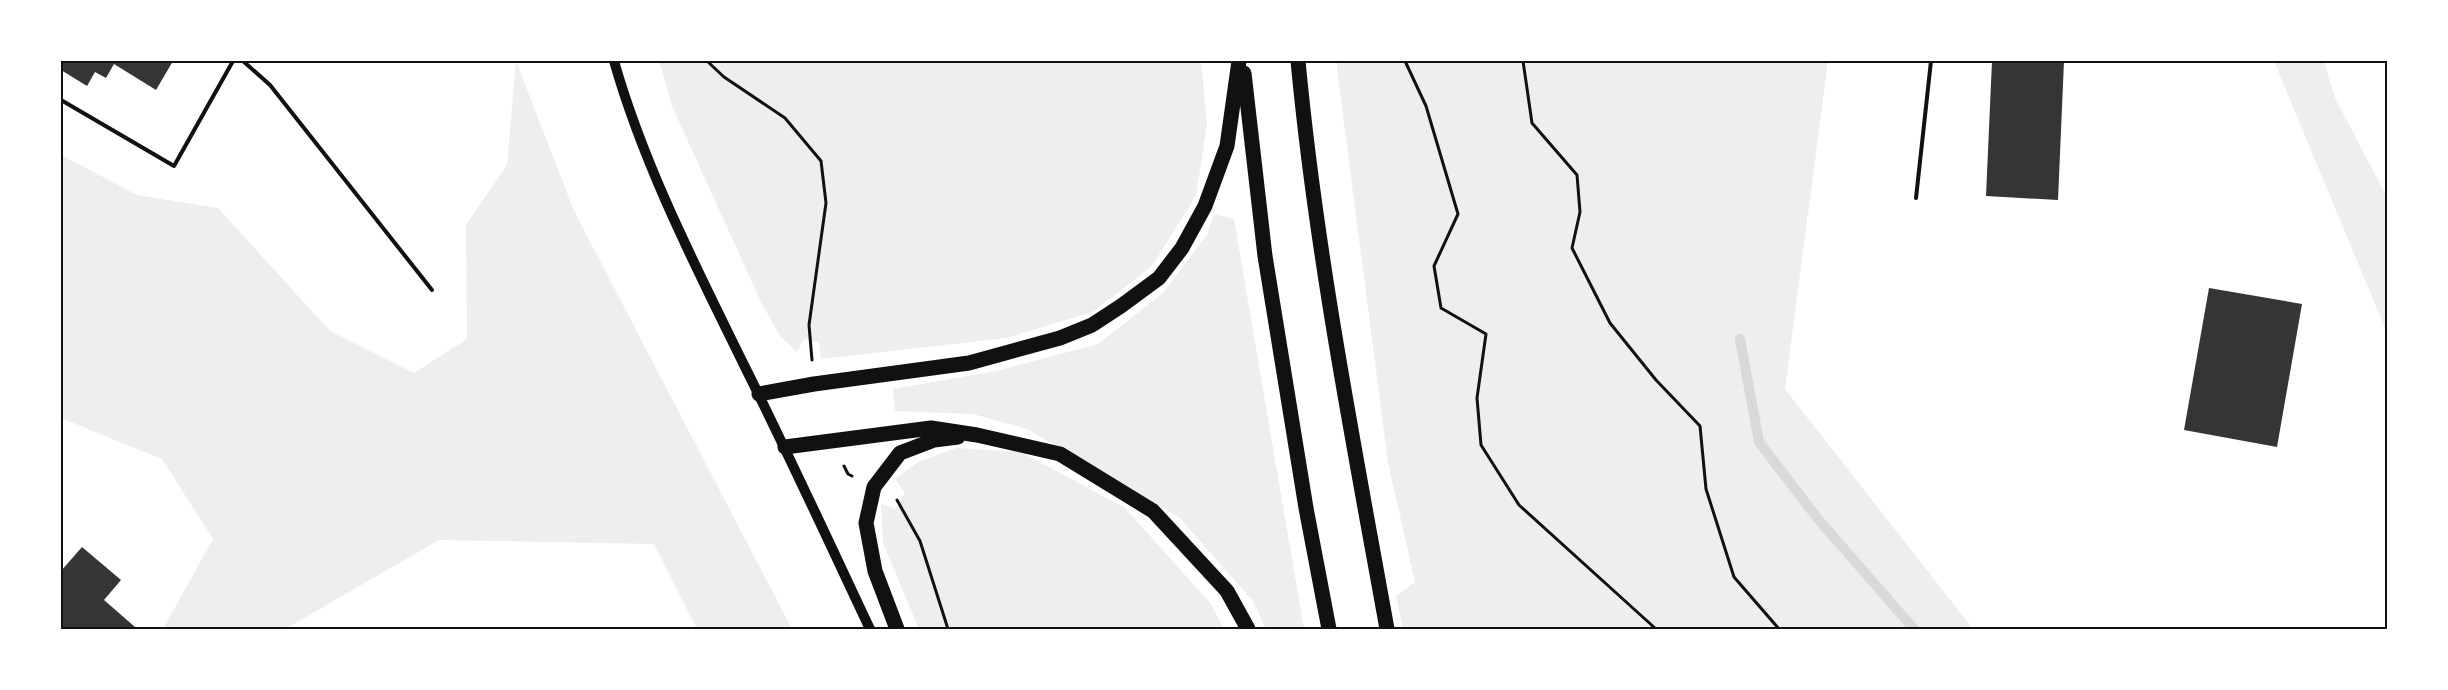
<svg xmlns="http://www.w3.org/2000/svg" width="2448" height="690" viewBox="0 0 2448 690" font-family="'Fira Sans Condensed',sans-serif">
  <rect width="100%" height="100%" fill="#fff"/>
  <path fill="#eee" d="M516,61L574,211L792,629H697L654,544L439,540L285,629H163L213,539L162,459L61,418V155L137,195L218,208L330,331L414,373L467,339L466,225L507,165Z
    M659,61H1201L1207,124L1196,196L1152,266L1093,312L1006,338L821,359L819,342L804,339L797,352L780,336L761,302L672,106Z
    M1336,61H1828L1785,389L1973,629H1403L1396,596L1415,582L1388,463Z
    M2274,61H2324L2335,98L2387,197V333Z
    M1214,214L1234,219L1304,629H1266L1253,601L1179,517L1027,429L973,414L895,411L893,389L996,371L1098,344L1162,294L1207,235Z
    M956,448L1021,452L1125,508L1211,604L1224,629H919L883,543L881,503L895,509L905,493L895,479L918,462Z"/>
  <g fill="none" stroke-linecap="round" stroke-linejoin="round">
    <path stroke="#d9d9d9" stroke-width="10" d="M1740,339L1759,442L1818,519L1914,629"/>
  </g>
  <path fill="#353535" d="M61,61H173L156,90L114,64L106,78L95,72L87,86L61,70Z
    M1992,61H2064L2058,200L1986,196Z
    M2209,288L2302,304L2277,447L2184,430Z
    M82,547L121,580L104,600L135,627L133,629H61V571Z"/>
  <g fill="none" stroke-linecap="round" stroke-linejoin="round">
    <path stroke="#111" stroke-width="3" d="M707,61L724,77L785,118L821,161L826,203L809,325L812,360
      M1405,61L1426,106L1458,214L1434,266L1441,308L1486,334L1477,398L1481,445L1519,505L1656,629
      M1523,61L1532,123L1577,175L1580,212L1572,248L1610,323L1656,380L1700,426L1706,489L1734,577L1779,629
      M844,466L848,474L852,476
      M897,500L920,541L948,629"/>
    <path stroke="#111" stroke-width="4" d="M243,61L270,85L432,290
      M61,100L174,166L233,61
      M1916,198L1931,61"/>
    <path stroke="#111" stroke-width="10" d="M614,61C644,166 695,265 743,363C787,451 828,540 870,629"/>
    <path stroke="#111" stroke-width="15" d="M1298,61C1316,252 1353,440 1387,629
      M1244,73L1265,256L1306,508L1329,629
      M759,394L814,384L969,363L1060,338L1092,325L1121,306L1159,278L1182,248L1205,206L1227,146L1239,61
      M785,447L931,428L977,435L1060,454L1153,511L1227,591L1248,629
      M897,629L875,571L866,523L874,487L900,453L934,440L958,437"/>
  </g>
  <rect width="2448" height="690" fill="none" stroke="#ffffff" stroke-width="125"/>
  <rect x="62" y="62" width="2324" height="566" fill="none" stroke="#111" stroke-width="2"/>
</svg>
